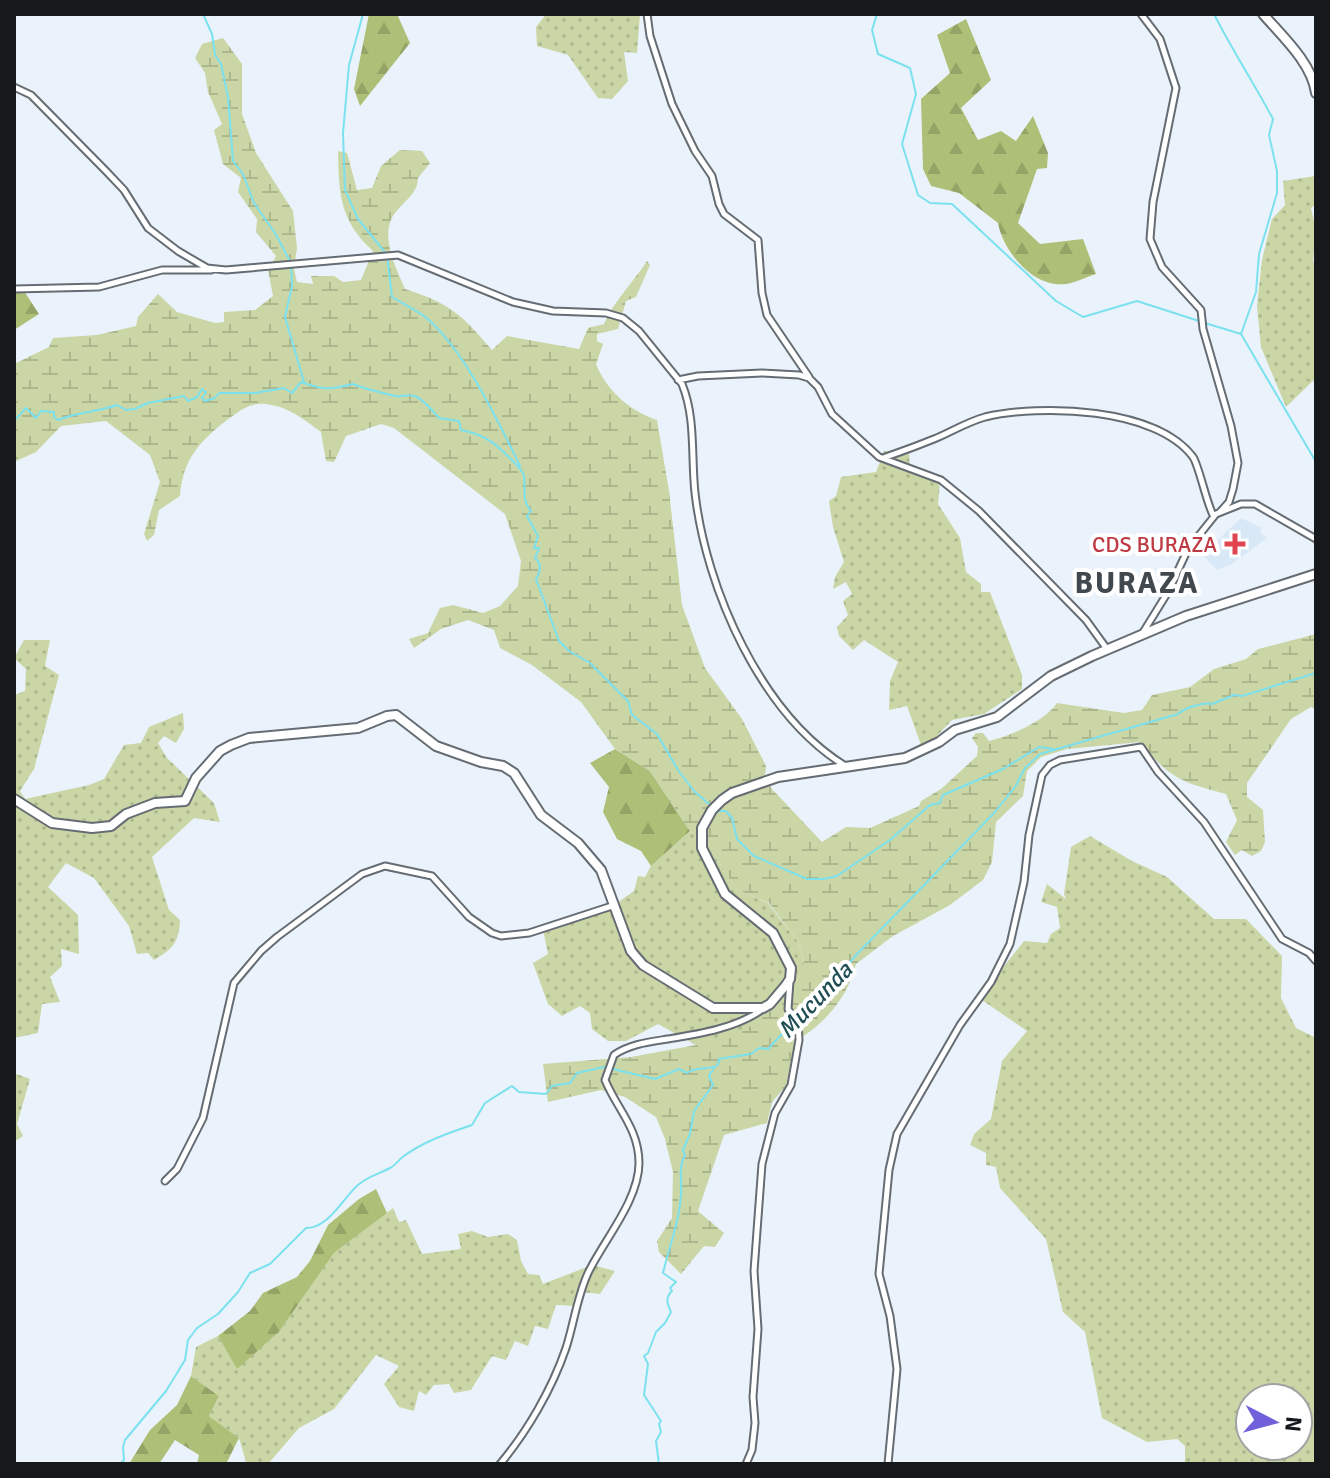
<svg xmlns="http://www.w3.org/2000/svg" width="1330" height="1478" viewBox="0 0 1330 1478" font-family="Signika,sans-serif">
  <defs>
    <pattern id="grass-dots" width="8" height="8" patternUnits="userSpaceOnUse" patternTransform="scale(2)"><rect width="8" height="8" fill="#cad6a6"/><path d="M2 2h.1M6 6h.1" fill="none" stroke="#adb78e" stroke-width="1.8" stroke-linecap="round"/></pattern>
    <pattern id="forest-firs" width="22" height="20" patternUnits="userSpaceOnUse" patternTransform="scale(2)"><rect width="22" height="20" fill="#aebf77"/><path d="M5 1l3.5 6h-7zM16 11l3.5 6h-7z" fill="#95a466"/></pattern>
    <pattern id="wetland-marsh" width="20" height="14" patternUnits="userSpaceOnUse" patternTransform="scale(2)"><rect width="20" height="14" fill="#cad6a6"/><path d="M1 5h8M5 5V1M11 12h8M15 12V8" fill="none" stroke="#adb78e"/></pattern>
  </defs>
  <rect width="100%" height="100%" fill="#eaf3fb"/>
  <path fill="#d9e8f6" d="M1241,518L1262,528L1260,532L1267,538L1230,565L1217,570L1199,551L1219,539Z"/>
  <path fill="url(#grass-dots)" fill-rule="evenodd" d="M543,14H640L637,53L624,52L628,81L612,99L598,98L568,55L537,46L536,27L544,17Z
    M1315,176L1316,204L1311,208L1316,230L1313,262H1316V378L1286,407L1261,347L1257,306L1262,260L1272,219L1285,205L1283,181Z
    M884,451L909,452L910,470L940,483L938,504L960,538L966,572L981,584V592H990L1022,675V689L984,714L952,720L935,738L921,745L907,706L889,710L890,681L898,662L864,640L853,650L839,636L837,627L848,615L843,601L852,594L846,582L833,589L835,577L844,562L833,527L829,501L836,496L841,477L876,472Z
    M24,640H50L45,666L59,675L34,769L20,791L25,799L89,785L104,779L124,745L141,743L149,727L183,713L184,729L176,743L164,736L158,743L167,758L214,803L220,822L194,818L152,857L169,910L180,920C179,942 173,949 154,960L148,953L137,954L129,926L94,878L66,863L48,887L78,915L79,954L61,949L62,966L50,977L60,1002L42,1004L38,1033L14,1038V695L25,691L26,669L14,658Z
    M690,831L719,862L736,889L768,903L799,943L804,963L797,981L779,1004L752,1026L721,1039L696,1045L658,1024L626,1041H608L592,1029L590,1013L580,1006L562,1016L548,1004L533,963L548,954L543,930L614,905L634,891L638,876L645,877L651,866Z
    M1090,836L1132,861L1167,877L1214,919H1246L1282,956L1281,998L1296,1028L1316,1038V1464H1185V1446L1177,1439L1147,1442L1102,1418L1085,1332L1063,1312L1046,1239L1000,1188L996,1167L986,1165V1153L970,1145L974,1134L991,1119L1002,1061L1027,1031L979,998L1024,941L1047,943L1051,934L1060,928L1057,907L1041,902L1047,884L1066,899L1064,894L1071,847ZM1250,1398H1298V1446H1250Z
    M14,1073L30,1079L17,1124L23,1136L14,1142Z
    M393,1208L399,1222L406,1220L422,1254L461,1249L458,1234L472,1231L488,1237L508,1234L517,1240L521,1261L528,1274L539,1275L543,1284L592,1265L615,1271L600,1294L581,1292L576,1306L556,1305L548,1329L535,1326L528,1346L515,1341L506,1360L492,1356L471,1390L454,1393L449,1384L434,1385L426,1395L419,1391L414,1411L399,1407L384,1384L399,1366L376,1355L334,1409L299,1428L268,1464L246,1462L239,1438L209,1416L219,1396L191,1376L196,1347L218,1336L237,1368L279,1332L334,1253Z"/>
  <path fill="url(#forest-firs)" d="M369,14H397L410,43L360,106L354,89Z
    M966,19L991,80L961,108L978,140L1001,131L1016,141L1033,116L1048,153L1047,168L1037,169L1018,223L1040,244L1083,239L1096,274C1086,277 1075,283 1065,284C1033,288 1003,251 998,223L959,193L931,186L923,169L921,99L950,73L937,35Z
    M14,291H24L39,314L14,330Z
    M615,749L650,771L690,831L651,866L641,851L617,839L603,812L609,787L590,763Z
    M376,1189L387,1213L334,1253L279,1332L237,1369L218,1336L250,1311L263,1293L297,1277L310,1261L328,1225L359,1199Z
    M191,1376L219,1396L209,1416L239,1438L226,1464H197L199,1455L175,1440L159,1464H129L150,1430L177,1405Z"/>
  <path fill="url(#wetland-marsh)" d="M223,38L242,64V114L256,153L293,211L297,248L294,268L297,282L313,284L311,276H334L343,282L361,280L373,251C339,220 339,193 338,151L347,153L357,190L372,188L381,166L400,150L422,151L430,163L418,178C418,196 398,204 391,220C382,241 397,270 405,289C451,304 461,314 492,350L507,336L579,349L588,328L604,324C615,299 633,283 647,261L650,265L636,297L626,301L618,329L597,334V341L603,344L596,364C607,391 630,411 657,420L669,491L682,605L705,668L742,719L766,766L765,776L772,789L822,842L846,827L870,828L919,806L921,801L941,789L977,756L978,747L972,738L976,733H983L989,741C1010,736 1045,721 1057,703L1124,713L1142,710L1152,695L1190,687L1214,669L1246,659L1258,649L1316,634V710L1311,707L1291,719L1247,783V797L1263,810L1265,842L1261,851L1252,856L1242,850L1235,855L1226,842L1237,820L1226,794C1179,781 1172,780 1140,742L1067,749L1041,757L1027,771L1023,796L996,822L992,862L983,880L950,905L893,936L856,964C849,995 824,1026 795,1041L786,1086L772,1102L767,1123L724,1135L698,1211L724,1233L715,1247L704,1246L681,1274L659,1252L657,1241L672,1218L673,1172L665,1139L656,1117L625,1097L601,1090L548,1102L543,1064L631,1057L696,1045L751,1026L779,1004L797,981L804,962L799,943L769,903L736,889L719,862L690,831L650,771L615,749L581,702L532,665L500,648L494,630L468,620L441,629L414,648L409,639L428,633L440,608L453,605L483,613L500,606L518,586L521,561L505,514L394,428L381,424L346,436L334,462L326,461L321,432C303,419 289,407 266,404C250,402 239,411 227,420C199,442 183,459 180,496L159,510L154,535L147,541L144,534L160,482L150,455L106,421L61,426L36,452L14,462V364L49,347L53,338L97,335L136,326L138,317L158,294L177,312L215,323L224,322V312L255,310L273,296L268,270L276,256L256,232L257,219L238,192L241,178L223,164L214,130L222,124L208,92L205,73L195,58L202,44Z"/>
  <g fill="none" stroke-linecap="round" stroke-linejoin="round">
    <path stroke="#7be1ef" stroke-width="2" d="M203,14L212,34L215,55L221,64L228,97L233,161L243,174L254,203L275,233L291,263L292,286L285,317L304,382
      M363,14L349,65L343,133L345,190L358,219L387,255L392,297C402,303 414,309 424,316C463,347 498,421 520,466
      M877,14L872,30L878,54L910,68L916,94L902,144L918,195L930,203L952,204L1056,301L1083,317L1137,301L1199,321
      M1214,14C1232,50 1254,83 1273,119L1269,135L1277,171V193L1259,254L1256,292L1241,334
      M1205,323L1241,334L1316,462
      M14,421L26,408L36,418L41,411L54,412V417L58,420C77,412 97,412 117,405L126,410L135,409L148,403L184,396L188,401L197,397L202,389L206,392L202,398L205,401L215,398L219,393H255L284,388L292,393L301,382C323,390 329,390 353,384C359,387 389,395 396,396C402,397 410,394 415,396C425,401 432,410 439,418L459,421L461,430C471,432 481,435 490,441C496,444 523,469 524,476C526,489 521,500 531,511L527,516L538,536L534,548H539L535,558C542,564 541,571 536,579L559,641L569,651L590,663L628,701L632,715L657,734L678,770L694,791L711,806
      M715,811H726L732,818L737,839L754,856L807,879H823L837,876L890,840L930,805L940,803L943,795L1003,769L1039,747L1053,749
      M797,1017L830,986L857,954L995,812L1015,787L1025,768L1040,754L1178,714C1184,708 1204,702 1212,704L1234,695L1242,696L1316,673
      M120,1464L124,1460L123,1447L125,1440L166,1391L185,1360L188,1340L197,1328L218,1314L238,1292L250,1273L270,1264L306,1228C328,1229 343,1198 358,1185C368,1176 379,1174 390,1168C396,1165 399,1159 404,1156C424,1141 449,1133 472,1125L485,1103L512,1086L519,1092L546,1094L552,1086L570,1083L577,1073L604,1067L655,1079L679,1069L687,1073C698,1065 708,1071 718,1065L719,1059L751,1054L759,1048L768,1049L793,1022
      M659,1464L656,1441L661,1432L659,1424L661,1421L644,1395L648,1364L644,1356L648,1353L656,1332L665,1323L671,1312C667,1303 665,1298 672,1291L670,1288L676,1282L663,1273C669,1247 680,1220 681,1193C682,1180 678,1166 685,1156L683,1150L690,1134L694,1111L713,1085L709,1076L714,1068"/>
    <defs>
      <path id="minor" d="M647,14L650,36L672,104L695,151L712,176L719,204L724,214L758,240L762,293L767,315L809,377
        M1141,14L1160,39L1176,88L1153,202L1150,239L1162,267L1201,310L1203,329L1231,426L1238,463L1233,489L1229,502L1220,512
        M14,87L31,95L105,170L124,190L148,228L178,251L207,268L226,270L398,255L513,302L553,311L606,313L623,318L639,331L682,384C696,418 691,457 695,493C706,589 761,715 847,767
        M14,289L99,287L162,270H211
        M678,380L698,376L762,373L799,375L809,378L818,387L832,414L879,457L941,480L979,511L1086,620L1107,649
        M883,458C900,452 917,446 934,439C951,432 967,422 985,417C1040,404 1156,407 1193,457C1199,466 1206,501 1213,515
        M1142,634L1168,592L1188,549L1216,514L1241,504H1255L1316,539
        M165,1181L177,1169L203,1118L234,983L261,951L277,937L362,874L385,866L432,876L469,917L492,933L501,936L529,933L615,905
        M500,1464C527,1432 552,1389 566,1348C574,1323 577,1297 588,1273C604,1240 639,1200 639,1163C639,1129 617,1109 605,1080L614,1055C630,1044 649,1042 668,1039C699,1034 737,1028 763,1009
        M746,1464L752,1450L755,1423L753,1397L758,1329L754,1271L762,1164L775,1113L791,1085L799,1040L798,1024L788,1009L790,981
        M888,1464L897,1369L890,1316L879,1274L889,1170L897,1134L960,1025L991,982L1010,944L1024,882L1029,835L1042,775L1050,765L1060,760L1141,747L1158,772L1204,822L1282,939L1309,953L1316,961"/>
      <path id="major" d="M1263,14C1282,36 1312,63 1316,93
        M14,799L52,823L92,828L111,826L126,814L155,803L185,801L196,778L220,751L231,745L249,738L358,728L387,716L396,715L436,746L481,762L503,766L514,773L541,815L578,843L601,870L631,951L643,965L713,1008H763L770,1004L786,985L790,979L791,968L773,933L725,894L702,848V828L712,810L722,800L732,793L778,777L905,758L939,742L955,730L997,717L1051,676L1092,656L1186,616L1316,574"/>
    </defs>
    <use href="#minor" stroke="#656c73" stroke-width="9"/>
    <use href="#major" stroke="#656c73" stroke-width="12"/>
    <use href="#minor" stroke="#fff" stroke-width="5"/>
    <use href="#major" stroke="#fff" stroke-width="8"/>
  </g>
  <path fill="#e0444e" stroke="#fff" stroke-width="3" d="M1231 532h8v8h8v8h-8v8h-8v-8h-8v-8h8z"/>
  <g text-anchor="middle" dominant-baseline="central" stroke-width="8" stroke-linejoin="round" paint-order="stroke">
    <g font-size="22" fill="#be3a42" stroke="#fff" text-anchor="end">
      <text x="1217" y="544">CDS BURAZA</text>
    </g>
    <g font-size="24" font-style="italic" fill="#204e54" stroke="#fff">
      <text transform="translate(815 1000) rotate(-46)">Mucunda</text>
    </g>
    <g font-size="30" font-weight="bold" letter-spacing="2" fill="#41484e" stroke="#fff">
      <text x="1137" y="583">BURAZA</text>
    </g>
  </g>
  <rect width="1330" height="1478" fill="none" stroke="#16191c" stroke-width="32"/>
  <g transform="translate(1274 1422) rotate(96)"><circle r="38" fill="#ffffff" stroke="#a2a3a4" stroke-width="2"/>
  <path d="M0-6L14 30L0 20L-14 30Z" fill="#7061db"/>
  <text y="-12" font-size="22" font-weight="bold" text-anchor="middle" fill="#16191c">N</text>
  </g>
</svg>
